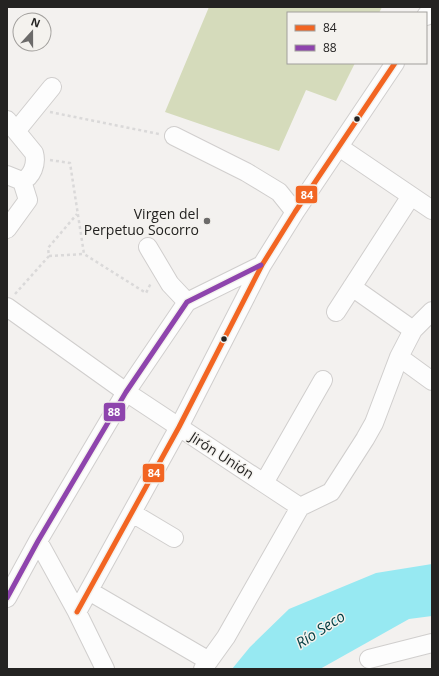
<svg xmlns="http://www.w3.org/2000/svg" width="439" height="676" viewBox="0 0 439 676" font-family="'Open Sans',sans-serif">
  <rect width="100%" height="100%" fill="#f3f1ef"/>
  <path fill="#d5dbbb" d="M209,7H382L379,13H288V63H355L336,101L306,90L279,151L165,112Z"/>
  <path fill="#97e9f2" d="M432,564V616L409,619L320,669H232L250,647L289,609L376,573Z"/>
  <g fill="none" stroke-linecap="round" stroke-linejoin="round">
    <defs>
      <path id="minor" d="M426,16L432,8
        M7,120L34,153C37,164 32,177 22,181
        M17,130L52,87
        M174,136L246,172L279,192L295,212
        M339,147L432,210
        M7,175L22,181
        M7,229L28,200L22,181
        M148,247L170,284L187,302
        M352,287L413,330
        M7,307L126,392L300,507
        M336,312L411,196
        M399,357L432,381
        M264,483L323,380
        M132,513L174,538
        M38,541L77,612L105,669
        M89,591L209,661
        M7,598L38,541L126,392L187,302L262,265
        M77,612L179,427L262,265L295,212L395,63
        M369,659L432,643
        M203,669L226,637L300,507L331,492L365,439L374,423L399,357L413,330L432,311"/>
    </defs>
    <use href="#minor" stroke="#d0cecd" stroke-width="20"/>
    <path stroke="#dad9d9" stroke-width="2.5" stroke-dasharray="3 3" stroke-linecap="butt" d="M50,112L159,134
      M50,160L70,163L84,254L146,293L151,283
      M49,256L84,254
      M15,294L49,256L48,248L77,214"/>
    <use href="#minor" stroke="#fdfdfd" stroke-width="18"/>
    <defs>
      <path id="bus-1" d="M77,612L179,427L262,265L295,212L395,63"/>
      <path id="bus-2" d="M7,598L38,541L126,392L187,302L261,265"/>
    </defs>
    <use href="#bus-1" stroke="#f4f2ee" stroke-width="8"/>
    <use href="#bus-2" stroke="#f4f2ee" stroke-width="8"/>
    <use href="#bus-1" stroke="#f26522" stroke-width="5"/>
    <use href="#bus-2" stroke="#8e44ad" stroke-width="5"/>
  </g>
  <g fill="#242322" stroke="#f4f2ee" stroke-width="1.5">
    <circle cx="357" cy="119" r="3.5"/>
    <circle cx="224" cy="339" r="3.5"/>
  </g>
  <circle fill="#6c6b6a" stroke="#f4f2ee" stroke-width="1.5" cx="207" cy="221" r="4"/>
  <g text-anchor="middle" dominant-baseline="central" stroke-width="3" stroke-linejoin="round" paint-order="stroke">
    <g font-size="14" fill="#242322" stroke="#f4f2ee" text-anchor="end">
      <text x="199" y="213">Virgen del<tspan x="199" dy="16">Perpetuo Socorro</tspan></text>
    </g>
    <g font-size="14" fill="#242322" stroke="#f4f2ee">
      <text transform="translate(222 455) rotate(33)">Jirón Unión</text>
    </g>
    <g font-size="15" font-style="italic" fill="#064045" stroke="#f4f2ee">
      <text transform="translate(320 629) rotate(-33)">Río Seco</text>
    </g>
  </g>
  <g stroke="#f4f2ee" stroke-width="1.5">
    <rect x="295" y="185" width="23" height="19" rx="4" fill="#f26522"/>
    <rect x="103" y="402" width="23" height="20" rx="4" fill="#8e44ad"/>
    <rect x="142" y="463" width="23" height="20" rx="4" fill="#f26522"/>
  </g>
  <g font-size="11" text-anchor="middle" font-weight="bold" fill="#fff">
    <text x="307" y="199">84</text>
    <text x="114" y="416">88</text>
    <text x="154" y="477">84</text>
  </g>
  <rect width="439" height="676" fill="none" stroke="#242322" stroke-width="16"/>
  <rect x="287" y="12" width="140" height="52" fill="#f4f2ee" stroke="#a19f9c"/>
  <rect x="295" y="25" width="20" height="6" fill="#f26522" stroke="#a19f9c"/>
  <text x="323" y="32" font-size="12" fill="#242322">84</text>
  <rect x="295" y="45" width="20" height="6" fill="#8e44ad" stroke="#a19f9c"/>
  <text x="323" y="52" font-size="12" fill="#242322">88</text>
  <g transform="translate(32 32) rotate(21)"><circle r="19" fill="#f4f2ee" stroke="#a19f9c"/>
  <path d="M0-3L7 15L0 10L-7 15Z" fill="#6c6b6a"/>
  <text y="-6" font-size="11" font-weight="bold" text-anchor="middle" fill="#242322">N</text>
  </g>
</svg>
